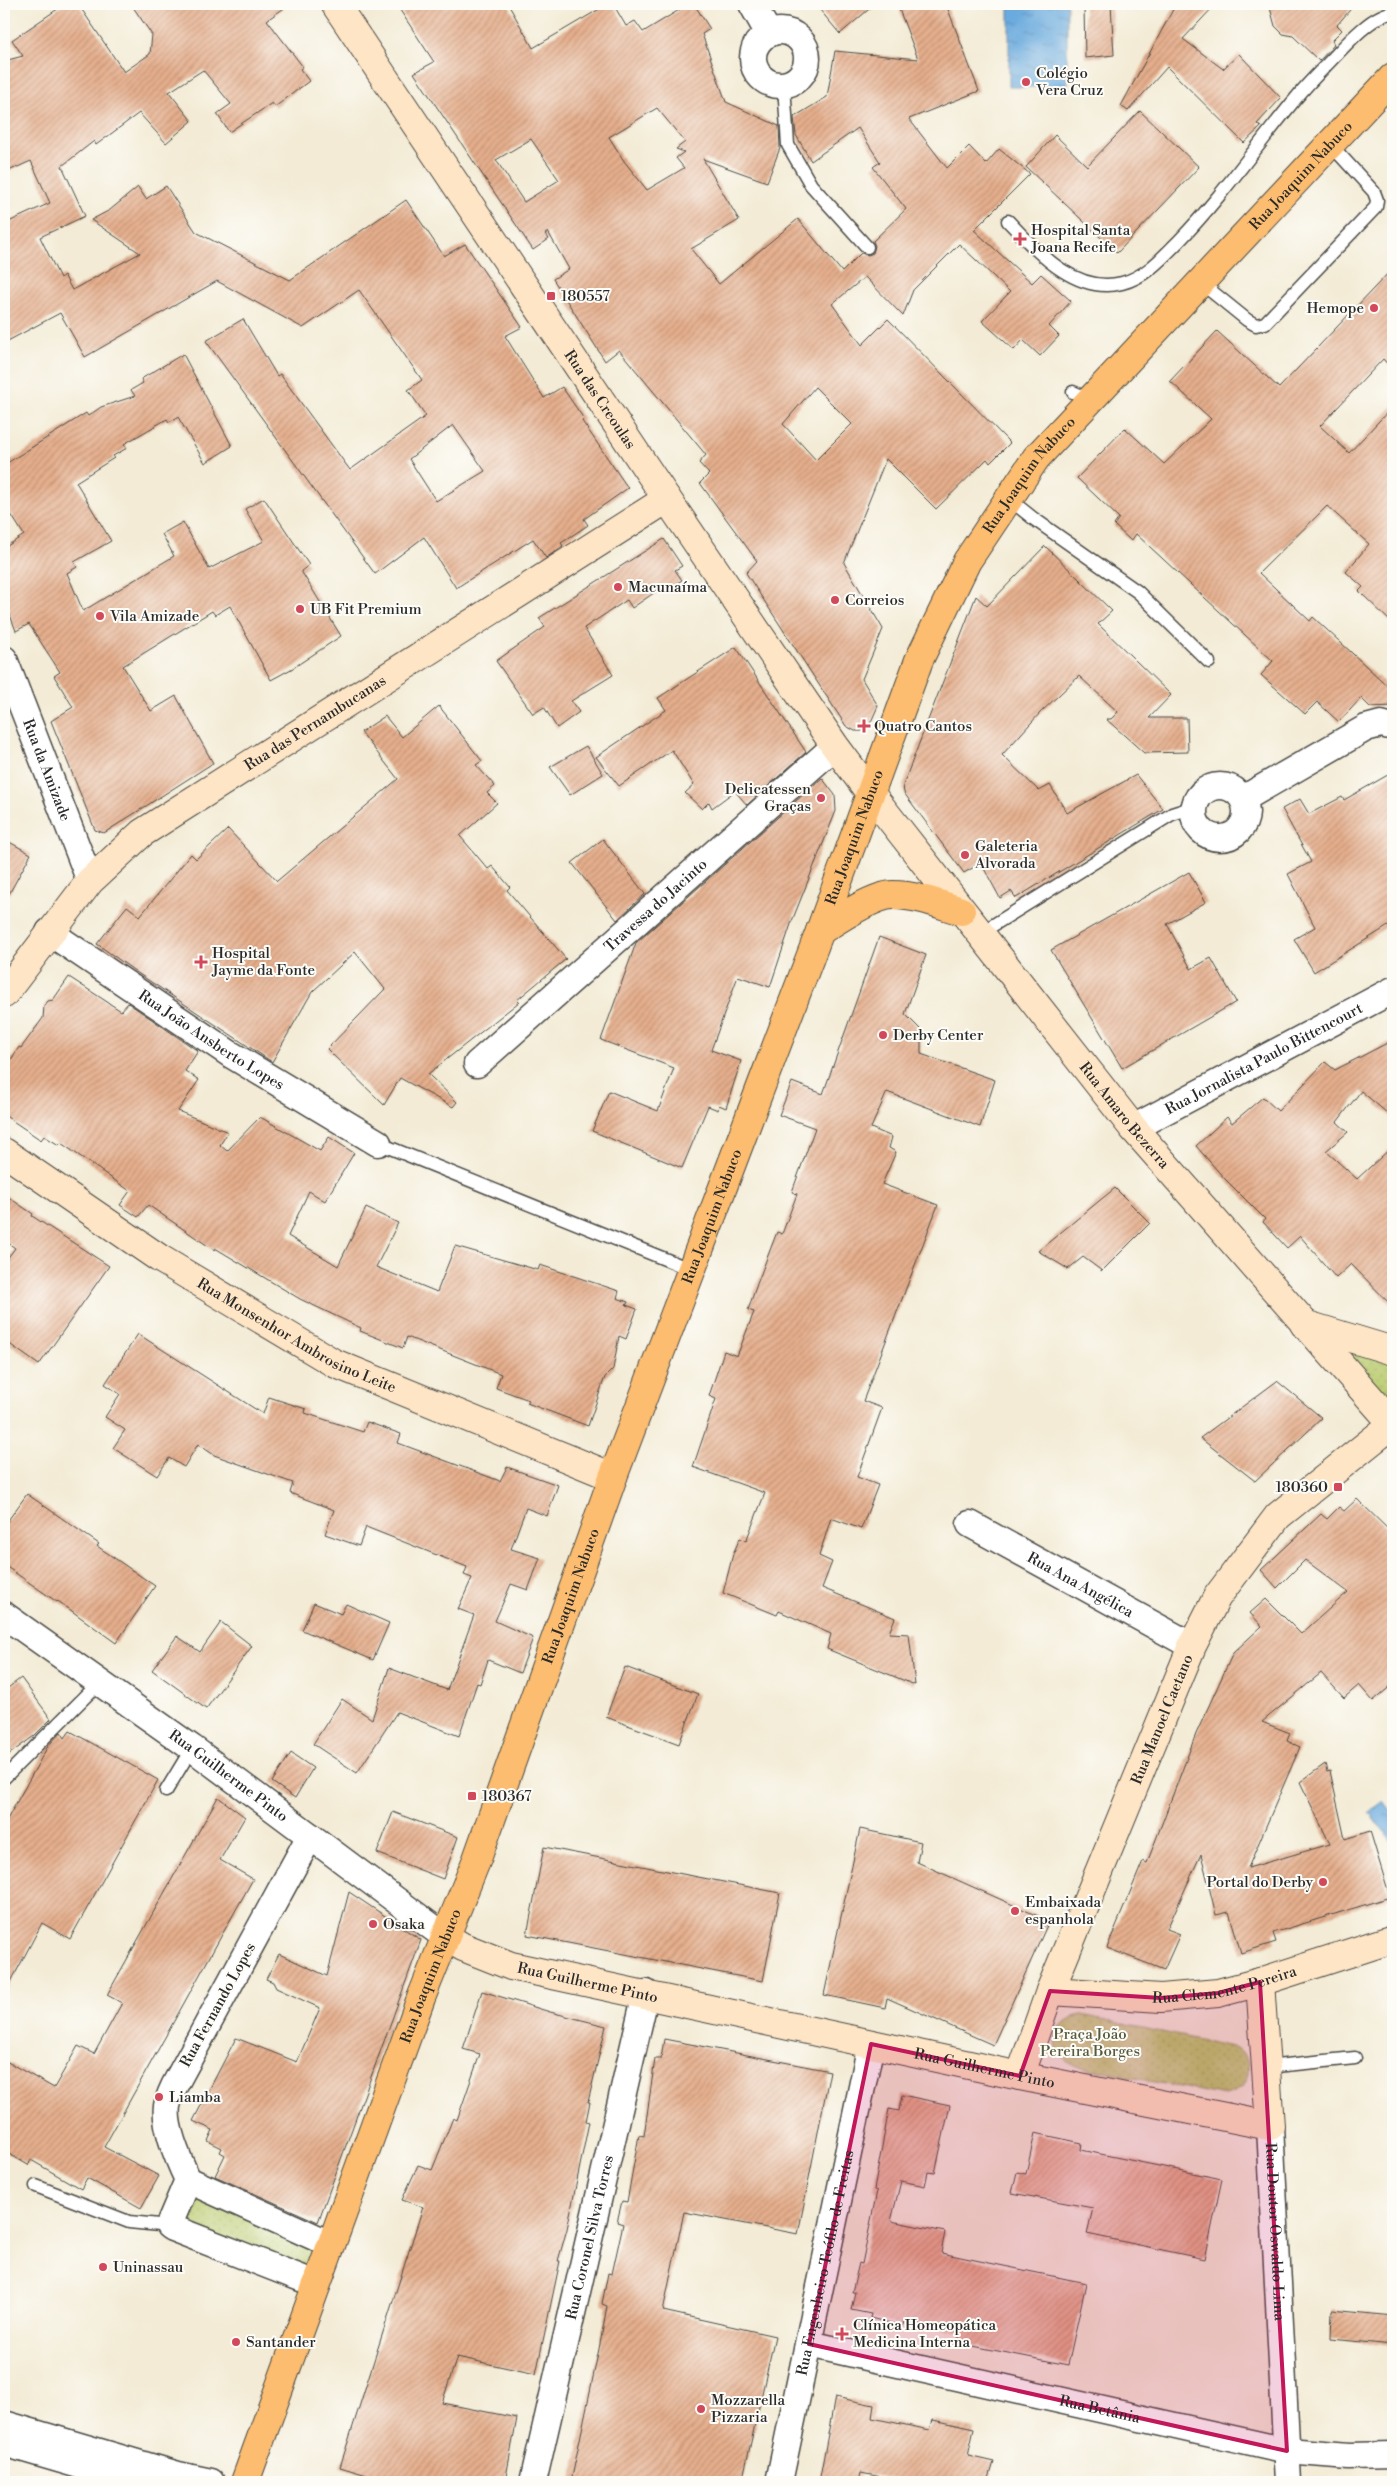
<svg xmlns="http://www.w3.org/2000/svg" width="1397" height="2486" viewBox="0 0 1397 2486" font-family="'Libre Bodoni',serif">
  <defs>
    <pattern id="grass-dots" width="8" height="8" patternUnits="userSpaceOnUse" patternTransform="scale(1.25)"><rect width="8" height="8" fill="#bacb6e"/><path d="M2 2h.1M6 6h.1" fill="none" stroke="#a0ae5f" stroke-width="1.8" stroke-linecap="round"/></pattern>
    <pattern id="water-ripples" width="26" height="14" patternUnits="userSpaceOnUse" patternTransform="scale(1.25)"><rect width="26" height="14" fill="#6aaade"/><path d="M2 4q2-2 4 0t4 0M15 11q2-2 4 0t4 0" fill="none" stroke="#578bb4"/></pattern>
    <pattern id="building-hatch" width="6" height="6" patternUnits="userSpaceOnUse" patternTransform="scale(1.25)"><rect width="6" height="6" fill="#e6af8d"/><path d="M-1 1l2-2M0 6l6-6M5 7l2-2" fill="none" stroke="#bb8f73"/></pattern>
  </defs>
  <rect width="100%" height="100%" fill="#fdfcf7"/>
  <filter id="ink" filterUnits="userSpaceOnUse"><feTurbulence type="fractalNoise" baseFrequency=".02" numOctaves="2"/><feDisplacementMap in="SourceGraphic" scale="10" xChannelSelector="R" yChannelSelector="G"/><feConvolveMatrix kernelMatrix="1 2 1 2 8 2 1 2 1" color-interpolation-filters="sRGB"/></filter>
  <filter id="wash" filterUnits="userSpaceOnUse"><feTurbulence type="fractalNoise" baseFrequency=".0096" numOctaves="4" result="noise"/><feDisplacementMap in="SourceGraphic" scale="20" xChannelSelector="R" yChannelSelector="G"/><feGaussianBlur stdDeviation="1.12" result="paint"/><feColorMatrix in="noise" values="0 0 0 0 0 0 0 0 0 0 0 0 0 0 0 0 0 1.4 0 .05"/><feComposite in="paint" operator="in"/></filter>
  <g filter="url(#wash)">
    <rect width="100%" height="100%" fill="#f3ebd5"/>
    <path fill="url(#grass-dots)" stroke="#727b4c" d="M1354,1334L1393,1348V1419L1335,1356Z
      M1082,2015L1237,2048C1258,2062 1248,2091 1225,2096L1074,2066C1047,2052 1051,2020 1082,2015Z
      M196,2188L330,2244L316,2284L181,2223Z"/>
    <path fill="url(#water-ripples)" stroke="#4a6a84" d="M1009,4H1067V87H1009Z
      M1384,1801L1393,1813L1392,1843L1369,1812Z"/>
    <g id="blocks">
      <path fill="url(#building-hatch)" fill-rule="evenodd" d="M65,4H78L124,72L150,54L152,35L131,4H290L267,20L303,67L300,69L309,81L275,107L272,103L229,132L217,114L231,104L203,70L169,92L192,121L166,143L139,113L96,145L94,141L62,166L85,216L40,237L60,278L64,275L72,290L140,253L91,220L110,210L138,187L146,199L166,186L196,232L290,280L406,200L444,256L465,244L522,327L505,336L544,398L562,387L584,419L582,421L628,488L584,519L588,525L561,543L563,546L546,558L533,539L456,588L424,537L375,574L206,341L243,319L277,376L280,374L350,470L426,416L408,390L422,380L359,290L303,328L217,281L85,357L60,313L4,343V224L50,203L31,161L4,173V61L23,56L12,40ZM453,425L485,471L436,501L409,459Z
        M396,4H508L533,48L608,4H613L626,26L635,21L643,32L689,4H694L710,29L702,34L726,102L779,126L780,148L767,182L703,159L739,220L691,249L719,284L798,219L842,272L861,253L868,255L873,253L875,246L873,241L906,209L873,167L880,162L858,128L811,161L796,135L794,117L827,97L835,51L918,59L897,4H946L979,91L909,119L947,168L969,146L986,164L999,149L1030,174L974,230L1032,283L1041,274L1071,301L1049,326L1059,336L1040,356L1023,340L1014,350L982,321L1010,292L959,244L913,290L903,316L865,277L832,304L862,345L888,319L1010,443L990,463L987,459L936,509L886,459L844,563L883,629L862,679L878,706L870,724L862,731H855L846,726L746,573L757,561L700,483L709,474L699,463L706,455L619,350L605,361L553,279L569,269L548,232L545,234L549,239L533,250L414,73L434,62ZM657,108L685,142L676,149L684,152L676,158L684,168L647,190L624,161L609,137ZM531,139L559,180L524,202L496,160ZM815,387L852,424L816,460L783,424Z
        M815,4H875L840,34Z
        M1176,4H1216L1183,39L1223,69L1239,54L1281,98L1257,124L1261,127L1244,143L1167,67L1128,111L1121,106Z
        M1269,4H1355L1337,25L1342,30L1332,40L1334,45L1319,61L1293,36L1283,34L1275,26Z
        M1111,5L1114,55L1085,58L1084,6Z
        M1140,111L1199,167L1117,253L1026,167L1055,135L1087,166Z
        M1393,268V370L1383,359L1320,426L1349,453L1393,406V624L1359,591L1363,587L1346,572L1369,544L1327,506L1259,573L1310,621L1313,617L1393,691V706L1370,707L1361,698L1339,722L1317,702L1305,714L1261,675L1273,661L1136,534L1131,541L1114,525L1119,518L1077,478L1125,428L1164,464L1211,419L1170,381L1217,331L1279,388Z
        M183,354L232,446L205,463L178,417L169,422L167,419L124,444L127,448L113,456L114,458L76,482L111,541L74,562L77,567L67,573L83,611L174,556L162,534L183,522L209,569L264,541L245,509L264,498L309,565L301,571L341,636L293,668L271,680L230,606L215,615L212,611L123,666L151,711L176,696L213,763L104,833L95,830L51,721L73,707L54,676L60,672L29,624L16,631L4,599V548L24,535L4,503V465L86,413L88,416L101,407L135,396L131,390L143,383L141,379Z
        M664,539L682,566L675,570L682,580L664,592L661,588L632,608L627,600L584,628L613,675L571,701L579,712L557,728L544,707L533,714L496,661L545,627L539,618Z
        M1045,546L1112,611L1098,624L1171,695L1149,718H1187L1188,752L1144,753L1106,719H1111L1118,712L1079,676L1040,713L1002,755L1039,791L1050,785L1067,813L1136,775L1163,809L1016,898L1011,891L1000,898L981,863L964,873L904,793L903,785L976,596L987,606Z
        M736,647L806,752L747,805L735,791L712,808L709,802L702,809L685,793L694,785L672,750L619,786L596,757L666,710L658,698Z
        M439,706L482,761L476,765L495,786L487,793L497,803L460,836L488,869L492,866L510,887L507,890L566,959L517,1000L519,1002L428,1074L457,1102L453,1107L400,1078L384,1105L327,1049L385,989L355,952L312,992L272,1062L139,974L97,944L127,906L140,916L191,854L196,859L228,829L277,881L398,779L361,732L385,716L402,737Z
        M586,746L603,774L570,795L550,767Z
        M1393,772V923L1314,972L1294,939L1315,927L1288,874L1311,862L1282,809L1300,799L1309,814L1342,797L1344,800Z
        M822,778L835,795L836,811L792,921L770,987L738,976L711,1050L741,1061L726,1108L719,1105L718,1110L708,1106L682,1168L592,1131L609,1091L658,1111L674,1068L601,1040L636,943Z
        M4,839L31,854L4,903Z
        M603,839L645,894L617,920L572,863Z
        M1189,872L1206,902L1167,924L1191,969L1211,958L1236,1002L1122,1068L1051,950Z
        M879,937L926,955L905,1014L921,1030V1054L995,1080L980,1127L887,1092L871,1128L892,1137L889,1148L896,1152L882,1184L938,1205L863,1401L882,1408L857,1477L878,1485L861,1529L831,1518L819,1556L832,1562L822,1588L895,1618L889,1633L909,1634L915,1685L827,1649L831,1634L779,1611L777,1615L723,1593L733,1554L740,1538L746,1541L765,1493L693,1467L716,1399L709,1396L724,1351L737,1356L754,1312L748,1310L757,1284L777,1232L782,1234L797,1194L792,1192L815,1128L779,1115L792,1082L823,1094Z
        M69,977L121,1011L128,1003L198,1051L185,1071L199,1080L178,1111L228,1132L220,1145L227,1151L260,1117L320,1151L329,1137L354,1153L325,1201L309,1191L288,1236L338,1266L366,1208L398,1223L376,1267L437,1292L455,1246L538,1270L540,1265L619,1291L617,1298L628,1302L626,1305L637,1309L626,1339L619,1336L613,1369L605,1377L588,1426L527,1403L529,1400L496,1388L501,1374L407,1337L403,1348L360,1331L361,1328L300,1299L215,1248L214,1250L148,1205L138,1217L120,1205L130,1191L61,1143L59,1145L44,1136L41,1140L4,1115V1071L19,1047L21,1048L43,1018L44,1006L48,1001L53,1000Z
        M1393,1040V1118L1361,1091L1337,1122L1348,1132L1326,1151L1357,1179L1393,1146V1307L1351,1264L1336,1278L1300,1236L1287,1248L1263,1222L1265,1219L1224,1178L1196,1146L1227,1117L1232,1123L1263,1097L1278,1111L1325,1062L1335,1070Z
        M1115,1188L1150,1223L1102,1271L1083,1257L1068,1269L1038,1251Z
        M4,1194L33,1214L32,1216L109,1266L39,1365L4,1340V1263L15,1248L4,1240Z
        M138,1334L263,1414L269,1397L306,1409L305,1413L363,1432L367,1422L401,1434L398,1443L500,1481L507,1467L558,1485L547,1516L526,1508L511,1549L540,1558L528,1590L511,1584L495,1621L533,1638L520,1673L488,1660L480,1684L477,1683L459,1736L397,1712L357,1773L313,1744L342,1699L372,1719L389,1668L447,1690L474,1615L458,1609L472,1578L464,1575L467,1567L366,1527L359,1546L325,1534L334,1510L290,1493L293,1483L214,1455L198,1444L184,1467L169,1458L157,1476L113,1448L125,1430L105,1417L120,1394L105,1384Z
        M1277,1381L1322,1418L1255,1481L1200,1438Z
        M27,1494L99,1544L97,1546L155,1586L116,1643L58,1601L57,1602L4,1565V1526Z
        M1357,1499L1393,1534V1684L1373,1701L1359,1685L1344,1698L1321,1673L1262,1722L1290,1733L1287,1741L1300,1747L1248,1868L1330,1844L1300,1782L1325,1764L1327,1772L1330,1771L1345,1839L1370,1831L1390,1897L1273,1933L1276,1942L1241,1953L1229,1912L1216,1915L1201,1854L1167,1929L1180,1934L1164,1970L1107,1948L1143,1861L1147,1863L1196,1734L1233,1653L1262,1626L1250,1613L1266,1599L1301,1634L1348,1592L1305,1560L1277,1588L1261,1570L1321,1514L1327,1519L1339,1507L1344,1511Z
        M314,1603L341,1614L346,1604L389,1623L373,1660L302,1630Z
        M221,1622L252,1646L206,1709L152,1670L177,1636L200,1652Z
        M625,1667L698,1694L679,1744L606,1717Z
        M21,1678L51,1719L34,1736L4,1758V1691Z
        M70,1731L158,1780L70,1939L42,1923L4,1995V1825L48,1746L61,1732L65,1738Z
        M291,1753L313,1768L295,1798L272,1782Z
        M218,1797L245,1817L220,1860L253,1879L104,2147L159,2176L141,2208L87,2178L81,2189L31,2160L28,2165L4,2151V2060L54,2088L78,2046L94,2054L122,2003L107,1995Z
        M393,1812L458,1837L443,1879L377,1853Z
        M860,1829L921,1842L917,1862L1049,1921L993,2045L887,1998L885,2008L824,1995Z
        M544,1847L780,1893L763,1981L527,1935Z
        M349,1892L421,1940L318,2222L215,2176L225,2155L220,2152L222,2148L208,2141L213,2130L193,2121L236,2038L297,2062L320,2008L276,1988L273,1982L266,1979L279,1954L327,1976Z
        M482,1991L550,2012L606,2026L588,2102H590L586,2121L589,2122L567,2229L558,2261H560L536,2374L457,2357L442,2403L517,2418L505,2482H390L340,2467L423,2207L402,2200L418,2165L432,2170L453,2118L457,2120L480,2054L463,2049Z
        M664,2039L830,2071L798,2234L684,2212L663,2311L775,2336L742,2482H571L600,2344L607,2306L602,2304L608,2273L612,2274L623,2224L617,2222L622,2201L627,2202L639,2135L644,2136L655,2059H661Z
        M902,2095L950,2105L935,2173L928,2172L925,2186L901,2181L891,2221L945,2232L941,2253L1086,2283L1068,2365L958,2343L960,2332L904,2321L903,2326L870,2318L871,2314L851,2310L855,2292H852L859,2263L862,2264L877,2191L874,2190L889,2109L899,2111Z
        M1035,2133L1082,2143L1081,2150L1222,2179L1205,2259L1087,2234L1093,2208L1012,2193L1017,2172L1026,2174Z
        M1332,2310L1393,2316V2345L1331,2339Z
        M835,2397L874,2405L872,2418L930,2430L933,2420L974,2429L968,2456L994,2462L988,2482H907L861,2473L859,2482H819Z"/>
    </g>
  </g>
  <g filter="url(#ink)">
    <use href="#blocks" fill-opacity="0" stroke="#494844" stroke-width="1"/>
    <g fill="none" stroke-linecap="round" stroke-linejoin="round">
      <defs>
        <path id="lane" d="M784,85L788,145L811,185L867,247
          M1008,221C1037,251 1075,295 1122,283C1146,277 1163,257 1179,241C1224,194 1257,145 1297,97C1309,82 1323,69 1336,55C1348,42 1375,13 1393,13
          M1200,282L1247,320L1256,325L1265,323L1376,207L1377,200L1374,192L1330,144
          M1073,392L1091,400
          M1009,499L1034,519L1138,592L1209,662
          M979,934L1172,814L1194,807
          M378,1143L692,1270
          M4,1778L99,1683
          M166,1791L192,1748
          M1266,2067L1355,2058
          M36,2186L129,2222L169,2226"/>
        <g id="street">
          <path d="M752,4L769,34"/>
          <circle cx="780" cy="58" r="27"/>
          <path id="s1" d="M4,659L90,881"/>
          <circle cx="1220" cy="812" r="26"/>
          <path d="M1243,799L1366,728L1381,724L1393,727"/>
          <path id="s2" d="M49,932L230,1054L378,1143"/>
          <path id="s3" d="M477,1064L835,746"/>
          <path id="s4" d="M1133,1128L1393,990"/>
          <path id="s5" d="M970,1524L1192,1646"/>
          <path id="s6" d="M4,1615L192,1748L444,1936"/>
          <path d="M310,1836L179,2077C174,2086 169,2095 167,2106C164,2127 179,2161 188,2180L330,2244"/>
          <path id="s7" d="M1270,2126L1288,2482"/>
          <path d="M188,2180L171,2220L169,2226L172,2228L316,2284"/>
          <path id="s8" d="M809,2344L1287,2451L1349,2456L1393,2455"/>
          <path d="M4,2424L178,2475L211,2482"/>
          <path d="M4,2443L137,2482"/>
          <path id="s9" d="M533,2482L646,1993"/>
          <path id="s10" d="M779,2482L871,2044"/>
        </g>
        <g id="secondary">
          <path id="s11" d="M335,4L667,499L835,746L870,793L1133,1128L1393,1424"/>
          <path id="s12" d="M4,994L90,881L142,833L667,499"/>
          <path id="s13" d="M4,1152L159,1258L334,1363L613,1477"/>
          <path d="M1304,1324L1393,1351"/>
          <path id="s14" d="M444,1936L463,1947L511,1966L1020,2076L1270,2126L1260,1982"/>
          <path id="s15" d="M1050,1991L1161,1998L1218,1993L1260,1982L1393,1939"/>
          <path id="s16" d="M1020,2076L1050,1991L1192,1646L1217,1597L1278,1516L1393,1424"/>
        </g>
        <g id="primary">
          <path d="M820,931C837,920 874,895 893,895C916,895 939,904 961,911"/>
          <path id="s17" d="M245,2482L421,1998L477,1859L613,1477L820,931L919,660L967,561L1036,458L1393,77"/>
        </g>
      </defs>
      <use href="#lane" stroke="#494844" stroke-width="15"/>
      <use href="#street" stroke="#494844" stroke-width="29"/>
      <use href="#secondary" stroke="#494844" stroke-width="30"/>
      <use href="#primary" stroke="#494844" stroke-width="30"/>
      <use href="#lane" stroke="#fff" stroke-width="12"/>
      <use href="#street" stroke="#fff" stroke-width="26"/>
      <use href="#secondary" stroke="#fee5c5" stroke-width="28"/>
      <use href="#primary" stroke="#fcbd6f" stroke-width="28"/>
    </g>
  </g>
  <path fill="#c2185b" fill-opacity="0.2" stroke="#c2185b" stroke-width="4" stroke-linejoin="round" d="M1260,1982L1287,2451L809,2344L871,2044L1020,2076L1050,1991L1161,1998L1218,1993Z"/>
  <g fill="#d1495b" stroke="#fdfcf7" stroke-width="2">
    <circle cx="1026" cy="82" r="5"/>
    <path d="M1017.5 231.5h5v5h5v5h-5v5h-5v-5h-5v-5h5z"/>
    <rect x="546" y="291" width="10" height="10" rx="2.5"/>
    <circle cx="1374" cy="308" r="5"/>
    <circle cx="618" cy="587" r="5"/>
    <circle cx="835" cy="600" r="5"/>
    <circle cx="300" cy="609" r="5"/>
    <circle cx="100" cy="616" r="5"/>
    <path d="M861.5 718.5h5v5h5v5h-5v5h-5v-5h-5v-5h5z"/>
    <circle cx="821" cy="798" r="5"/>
    <circle cx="965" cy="855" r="5"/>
    <path d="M198.5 954.5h5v5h5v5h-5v5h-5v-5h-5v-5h5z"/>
    <circle cx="883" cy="1035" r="5"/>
    <rect x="1333" y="1482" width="10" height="10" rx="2.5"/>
    <rect x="467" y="1791" width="10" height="10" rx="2.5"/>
    <circle cx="1323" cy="1882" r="5"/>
    <circle cx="1015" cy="1911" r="5"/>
    <circle cx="373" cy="1924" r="5"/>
    <circle cx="159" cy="2097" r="5"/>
    <circle cx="103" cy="2267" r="5"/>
    <path d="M839.5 2326.5h5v5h5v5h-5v5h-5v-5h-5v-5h5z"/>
    <circle cx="236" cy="2342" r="5"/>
    <circle cx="701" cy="2409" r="5"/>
  </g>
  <g text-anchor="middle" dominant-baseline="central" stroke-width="4" stroke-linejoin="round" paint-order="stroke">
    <g font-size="15" fill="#2b2b2b" stroke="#fdfcf7" text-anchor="start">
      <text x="1036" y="73">Colégio<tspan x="1036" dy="17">Vera Cruz</tspan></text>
      <text x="1031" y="230">Hospital Santa<tspan x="1031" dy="17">Joana Recife</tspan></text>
      <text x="561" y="296">180557</text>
      <text x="1364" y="308" text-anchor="end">Hemope</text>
      <text x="628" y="587">Macunaíma</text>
      <text x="845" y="600">Correios</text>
      <text x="310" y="609">UB Fit Premium</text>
      <text x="110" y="616">Vila Amizade</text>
      <text x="874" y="726">Quatro Cantos</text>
      <text x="811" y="789" text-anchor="end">Delicatessen<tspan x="811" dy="17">Graças</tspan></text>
      <text x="975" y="846">Galeteria<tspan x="975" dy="17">Alvorada</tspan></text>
      <text x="212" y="953">Hospital<tspan x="212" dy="17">Jayme da Fonte</tspan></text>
      <text x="893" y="1035">Derby Center</text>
      <text x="1328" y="1487" text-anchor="end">180360</text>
      <text x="482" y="1796">180367</text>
      <text x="1313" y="1882" text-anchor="end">Portal do Derby</text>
      <text x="1025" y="1902">Embaixada<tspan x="1025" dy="17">espanhola</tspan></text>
      <text x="383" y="1924">Osaka</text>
      <text x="169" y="2097">Liamba</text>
      <text x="113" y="2267">Uninassau</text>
      <text x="853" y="2325">Clínica Homeopática<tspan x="853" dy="17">Medicina Interna</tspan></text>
      <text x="246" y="2342">Santander</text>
      <text x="711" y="2400">Mozzarella<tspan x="711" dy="17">Pizzaria</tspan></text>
    </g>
    <g font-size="15" fill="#2b2b2b" stroke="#fdfcf7">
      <text stroke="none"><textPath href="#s17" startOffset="2564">Rua Joaquim Nabuco</textPath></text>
      <text stroke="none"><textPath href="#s11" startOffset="476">Rua das Creoulas</textPath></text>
      <text stroke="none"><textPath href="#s17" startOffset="2159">Rua Joaquim Nabuco</textPath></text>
      <text stroke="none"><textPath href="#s12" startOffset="418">Rua das Pernambucanas</textPath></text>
      <text stroke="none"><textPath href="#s1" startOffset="119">Rua da Amizade</textPath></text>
      <text stroke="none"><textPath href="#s17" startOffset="1754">Rua Joaquim Nabuco</textPath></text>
      <text stroke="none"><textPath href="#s3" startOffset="239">Travessa do Jacinto</textPath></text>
      <text stroke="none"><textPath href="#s2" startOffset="195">Rua João Ansberto Lopes</textPath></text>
      <text stroke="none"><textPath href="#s4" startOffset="148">Rua Jornalista Paulo Bittencourt</textPath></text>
      <text stroke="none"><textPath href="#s11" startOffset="1364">Rua Amaro Bezerra</textPath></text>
      <text stroke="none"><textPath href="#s17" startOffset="1349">Rua Joaquim Nabuco</textPath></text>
      <text stroke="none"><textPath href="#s13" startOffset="346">Rua Monsenhor Ambrosino Leite</textPath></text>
      <text stroke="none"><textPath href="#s5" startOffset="126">Rua Ana Angélica</textPath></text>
      <text stroke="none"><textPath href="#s17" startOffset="944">Rua Joaquim Nabuco</textPath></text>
      <text stroke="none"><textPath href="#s16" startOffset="384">Rua Manoel Caetano</textPath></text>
      <text stroke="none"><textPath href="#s6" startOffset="276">Rua Guilherme Pinto</textPath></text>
      <text stroke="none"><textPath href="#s17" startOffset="539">Rua Joaquim Nabuco</textPath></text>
      <text stroke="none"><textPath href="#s14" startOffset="152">Rua Guilherme Pinto</textPath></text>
      <text stroke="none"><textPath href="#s15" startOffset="176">Rua Clemente Pereira</textPath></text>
      <text transform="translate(218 2005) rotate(-61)">Rua Fernando Lopes</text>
      <text stroke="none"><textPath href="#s14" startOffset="558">Rua Guilherme Pinto</textPath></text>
      <text stroke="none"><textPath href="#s7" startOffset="106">Rua Doutor Oswaldo Lima</textPath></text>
      <text stroke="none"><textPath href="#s9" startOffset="251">Rua Coronel Silva Torres</textPath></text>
      <text stroke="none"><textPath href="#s10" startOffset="224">Rua Engenheiro Teófilo de Freitas</textPath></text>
      <text stroke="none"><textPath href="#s8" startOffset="298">Rua Betânia</textPath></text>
    </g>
    <g font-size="15" fill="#565b3f" stroke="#fdfcf7">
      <text x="1090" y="2034">Praça João<tspan x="1090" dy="17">Pereira Borges</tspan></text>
    </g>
  </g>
  <rect width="1397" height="2486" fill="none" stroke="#fdfcf7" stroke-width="20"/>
</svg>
